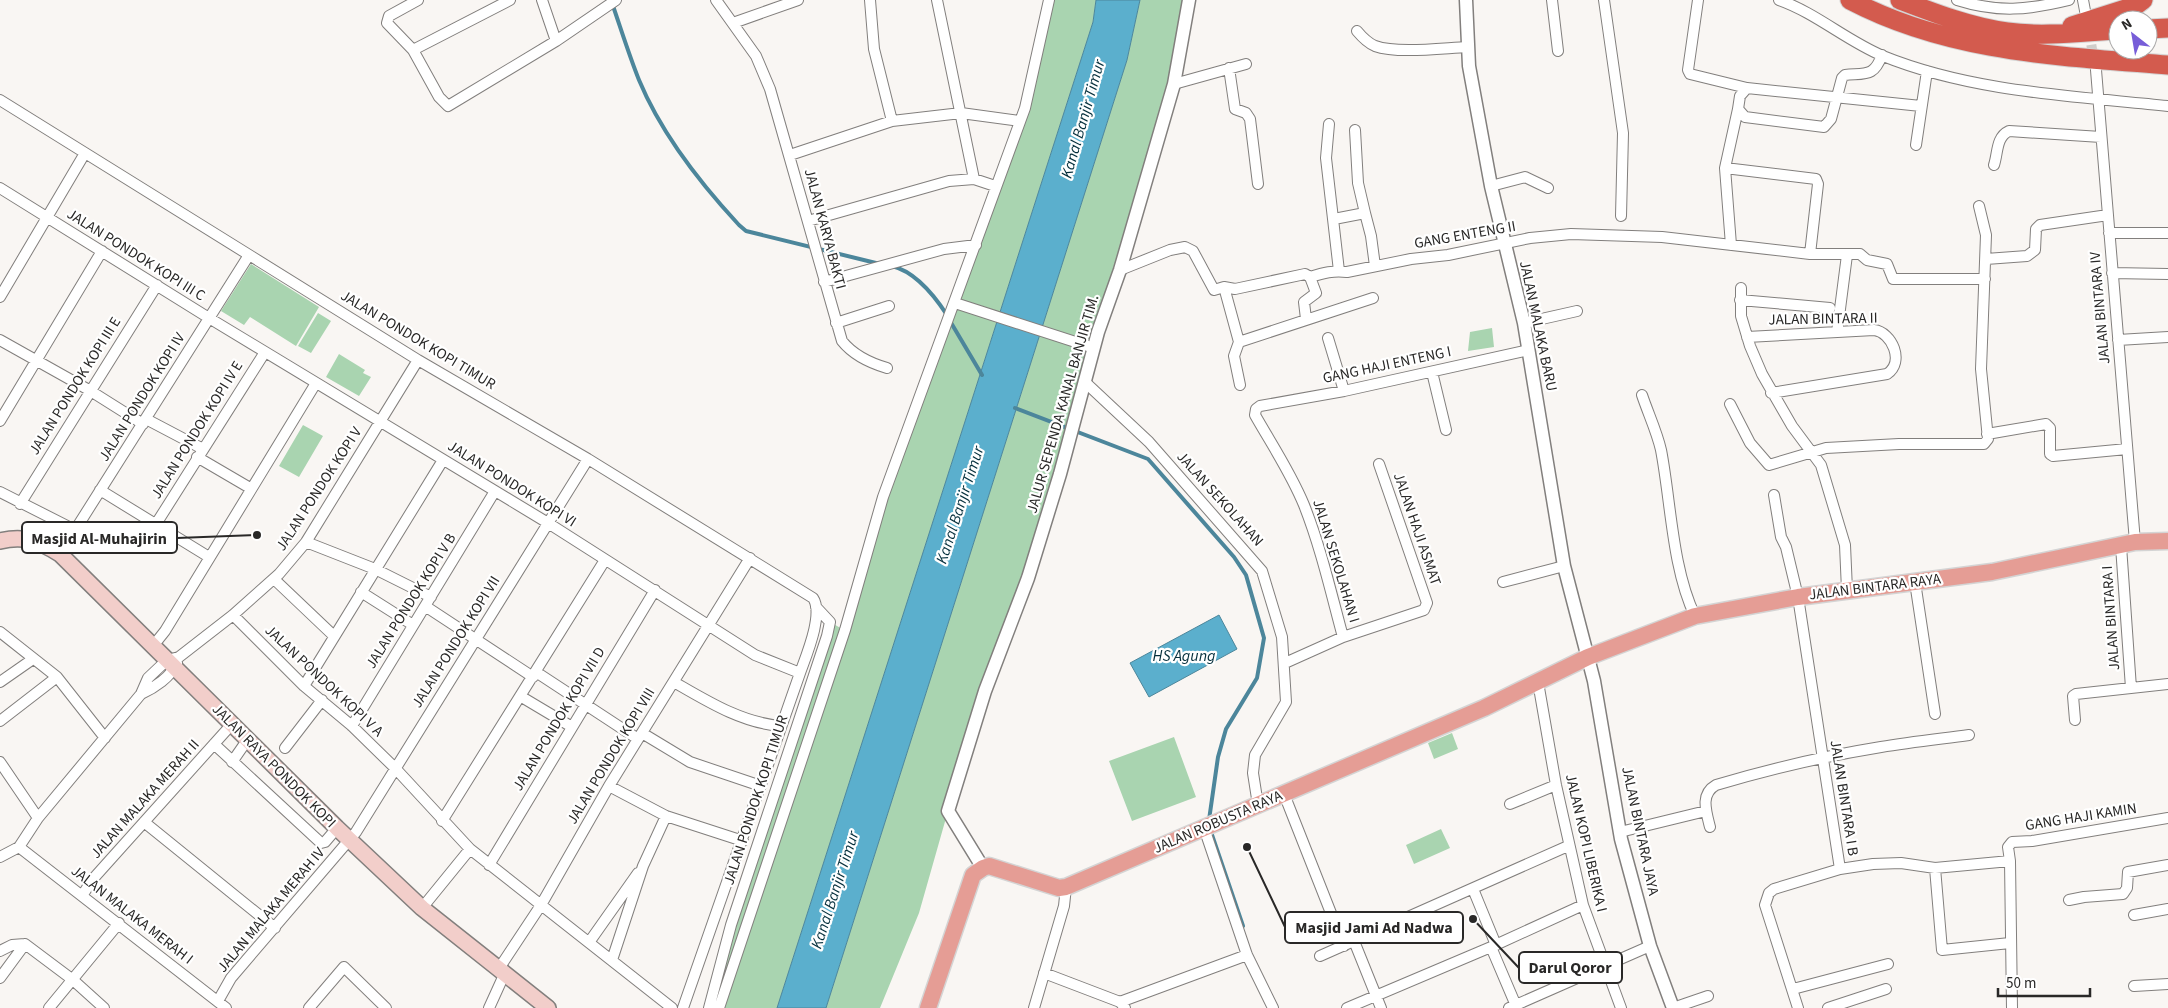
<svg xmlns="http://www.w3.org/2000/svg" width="2168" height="1008" viewBox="0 0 2168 1008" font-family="'Source Sans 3',sans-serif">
  <rect width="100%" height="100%" fill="#f9f6f3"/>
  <path fill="#a9d4b0" d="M1049,0H1096L1093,22L777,1008H709L830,622L844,630L883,497L1024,110Z
    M1140,0H1189L1174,84L1094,348L948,811L919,913L880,1008H826L1127,60Z
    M251,264L319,307L296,346L250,317L244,325L221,311Z
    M318,313L331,321L311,353L298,346Z
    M1492,328L1494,347L1468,351L1470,332Z
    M339,354L365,370L363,373L371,377L359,396L326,377Z
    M303,425L323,436L299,477L279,466Z
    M1452,733L1458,749L1434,759L1428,743Z
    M1174,737L1196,797L1132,821L1109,761Z
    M1441,829L1450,848L1414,864L1406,845Z"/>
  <path fill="#5bafcd" stroke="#4c869b" d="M1096,0H1140L1127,60L826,1008H777L1093,22Z
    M1219,615L1237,649L1149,697L1130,663Z"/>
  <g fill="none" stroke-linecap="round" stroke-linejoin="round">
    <path stroke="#4c869b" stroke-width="4" d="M612,3C621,29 629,55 639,80C661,133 700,183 739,225L746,231L880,264
      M892,266C916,272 934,295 947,315
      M950,321L982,375
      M1015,408L1148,459L1234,557L1246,575L1264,638L1257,678L1226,729L1218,757L1209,820
      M1210,829L1243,926"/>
    <path stroke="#cfcdca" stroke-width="10" stroke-dasharray="10 5" stroke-linecap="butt" d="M2089,30L2094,62"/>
    <defs>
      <path id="minor" d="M418,0L389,16L387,23L413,50L439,97L448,106L556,41L616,0
        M542,0L556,41
        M716,0L756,56L770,89L842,341C854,356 870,363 887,368
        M870,0L874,49L892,121
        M937,0L974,179
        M1552,0L1558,51
        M1604,0L1623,133L1621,216
        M1698,0L1688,70L1690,74L1747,88L1921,106
        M1779,0C1816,13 1847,41 1883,56C1972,92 2073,96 2168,106
        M1957,0C1998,13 2028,10 2069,0
        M2083,0L2086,16
        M733,23L798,0
        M1357,31C1362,37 1368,43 1375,46C1397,54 1443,48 1467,47
        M413,50L510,0
        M1229,68L1235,109L1246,113L1250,119L1258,184
        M2096,70L2135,542
        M1174,84L1246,64
        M1747,88L1740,96L1738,109L1745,117L1824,127L1831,119L1842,78L1845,75C1866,73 1874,77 1882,55
        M0,100L418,360L588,459L813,598C824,614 806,656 800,673L683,1008
        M1329,124L1326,158L1339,271
        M1916,145L1927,71
        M790,155L892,121L961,113L1020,121
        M1994,165C1998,153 1996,137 2009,131L2101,137
        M1725,168L1816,179L1818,184L1810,254
        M1491,186L1525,177L1548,188
        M0,188L209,318L548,523L755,655L800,673
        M1365,213L1371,236L1375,266
        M1334,219L1365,213L1358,183L1355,130
        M808,221L949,181L974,179L995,186
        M2109,233H2168
        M1731,245L1725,168L1738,109
        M1986,259L2027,256L2035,250L2036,229L2040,225L2108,215
        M1120,270L1170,250L1185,247L1193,251L1214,290L1224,287L1235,289L1305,274L1310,277C1323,273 1334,270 1347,272L1411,259L1448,255L1530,238L1571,234L1662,237L1810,254H1860L1867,260L1887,264L1893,279H1985
        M2112,273L2168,274
        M824,282L944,249L976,245
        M1224,287L1239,342L1234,356L1240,385
        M1741,288V316L1750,346L1762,374L1792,426L1821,465L1845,545L1847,590
        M0,297L85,153
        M1740,300L1830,308
        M955,303L1094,348
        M1306,319L1304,302L1316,293L1310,277
        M836,323L889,306
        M1524,323L1577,311
        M1837,332L1847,255
        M1747,337L1874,330C1892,332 1905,362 1887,374L1771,393
        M1328,338L1344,391
        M0,340L89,390L143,424
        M2118,340L2168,337
        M1239,342L1373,298
        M1432,372L1446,430
        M1086,383L1149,442L1262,571L1282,637L1286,702L1255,755L1253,773L1258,805
        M1642,395C1648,413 1657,432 1661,450C1671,502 1672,568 1695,616
        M1730,404L1750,443L1769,465L1826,448L1899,444H1984L1988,439L1981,369L1986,235L1979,206
        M146,419L203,449
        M0,421L102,251
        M1987,434L2046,424L2050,428V454L2053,456L2127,449
        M197,457L250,488
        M100,490L209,557
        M0,492L75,530
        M1774,495L1781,537L1786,547L1798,597L1840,869
        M20,504L157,285
        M156,524L265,352
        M306,542L375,569L431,597
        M2121,546L2131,688
        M60,554L249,255
        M274,579L334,636
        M1503,582L1564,566
        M1915,582L1935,714
        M361,592L413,625
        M425,606L533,677
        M233,615L304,686L352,726L395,768L470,849L672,1008
        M0,632L57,677L105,738
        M1343,637C1331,593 1321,548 1304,505C1291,473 1272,445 1255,415L1256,409L1260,406L1344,391L1529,350
        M153,646L165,631L316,383
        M1285,663L1343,637L1424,610L1427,603L1379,464
        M536,672L638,739
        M0,682L33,659
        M674,682C707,701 742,723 781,726
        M1538,682L1556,785L1583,905L1621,1008
        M304,686L443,460
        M141,694C154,688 171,677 177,663
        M520,696L572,727
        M2075,720L2073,696L2076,694L2168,684
        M0,721L57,677
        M352,726L495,491
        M642,733L690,762L761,786
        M214,744L321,843L325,842L337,828
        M285,748L322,700
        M0,762L38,818
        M232,762L248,739
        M609,786L666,816L743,841
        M1284,794L1344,946
        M1510,804L1556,785
        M442,821L605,560
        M144,822L275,928
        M1710,827C1706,811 1700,794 1716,785C1770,769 1825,756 1881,747C1910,742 1939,739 1969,735
        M1204,828L1247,955L1273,1008
        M1620,832L1706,811
        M19,847L226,1008
        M0,857L19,847L38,818L141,694L148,678L167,660L179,657L233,615L279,574L306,542L418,360
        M2010,861L2012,1008
        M489,865L655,590
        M1935,868L1942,950L2010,943
        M1473,889L1496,945
        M82,896L92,880L232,724
        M2069,900L2084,897L2123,894L2127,888L2128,872L2168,865
        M422,908L470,849
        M2134,915L2168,909
        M590,941L638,873
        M1354,941L1381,1008
        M1491,947L1517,1008
        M0,951L12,945L25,944L73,980L104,1008
        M1320,956L1568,846
        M612,960L643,866L666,816
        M498,970L541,905L609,786L750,558
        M1044,973L1120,1002L1125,1008
        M0,978L25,944
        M2134,986L2168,984
        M1793,989L1888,964
        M218,1001L231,978L356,832L588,459
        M1120,1002L1247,955
        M49,1008L119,923
        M309,1008L344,967L386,1008
        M489,1008L504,975
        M709,1008L731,925L827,636L830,622L816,607
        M719,1008L845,630L883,497L1025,108L1049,0
        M1034,1008L1064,906L1066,887
        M1347,1008L1491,947L1583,905
        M1509,1008L1650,946
        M1673,1008L1708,996
        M1798,1008L1765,905L1769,893L1774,889L1840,869L1873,864L1901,863L1935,868L2010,861L2008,847L2012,842L2032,841L2168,818
        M1828,1008L1886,989"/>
      <path id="tertiary" d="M1466,0L1469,66L1491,186L1524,323L1564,566L1594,681L1621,839L1650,946L1673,1008
        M983,868L948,811L985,691L1028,578L1060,474L1098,332L1120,270L1174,84L1189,0"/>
      <path id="secondary" d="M0,541C24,535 39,541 60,554L337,828L422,908L548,1008"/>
      <path id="primary" d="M928,1008L973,875L983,868L989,866L1059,888L1066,887L1484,708L1588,657L1695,616L1798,597L1992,572L2135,542L2168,541"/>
      <path id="motorway" d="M1850,0C1949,52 2058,56 2168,65
        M1900,0C1934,13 1970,27 2007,32C2043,37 2082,32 2118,30
        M2072,26L2135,6L2143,0
        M2148,29L2168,28"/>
    </defs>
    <use href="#minor" stroke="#827f7d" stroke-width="12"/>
    <use href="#tertiary" stroke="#827f7d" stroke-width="15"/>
    <use href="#secondary" stroke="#827f7d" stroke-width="18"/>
    <use href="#primary" stroke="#d4d4d4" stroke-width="19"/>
    <use href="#motorway" stroke="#d4d4d4" stroke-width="21"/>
    <use href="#minor" stroke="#fff" stroke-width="10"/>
    <use href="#tertiary" stroke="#fff" stroke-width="12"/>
    <use href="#secondary" stroke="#f2ceca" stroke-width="15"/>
    <use href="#primary" stroke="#e59d95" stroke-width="16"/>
    <use href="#motorway" stroke="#d35b4e" stroke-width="19"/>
  </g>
  <g text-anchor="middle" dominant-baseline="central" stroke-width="4.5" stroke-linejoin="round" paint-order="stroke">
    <g font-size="15" fill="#292827" stroke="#fff">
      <text transform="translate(825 229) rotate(75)">JALAN KARYA BAKTI</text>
      <text transform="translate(1465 235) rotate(-10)">GANG ENTENG II</text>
      <text transform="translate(136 255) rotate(32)">JALAN PONDOK KOPI III C</text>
      <text transform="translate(2100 308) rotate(-95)">JALAN BINTARA IV</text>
      <text transform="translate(1823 319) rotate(-1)">JALAN BINTARA II</text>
      <text transform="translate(1538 326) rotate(78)">JALAN MALAKA BARU</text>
      <text transform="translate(418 340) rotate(31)">JALAN PONDOK KOPI TIMUR</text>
      <text transform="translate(1387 365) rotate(-12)">GANG HAJI ENTENG I</text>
      <text transform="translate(75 386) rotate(-58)">JALAN PONDOK KOPI III E</text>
      <text transform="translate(142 397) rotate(-58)">JALAN PONDOK KOPI IV</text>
      <text transform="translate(1063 404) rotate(-74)">JALUR SEPENDA KANAL BANJIR TIM.</text>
      <text transform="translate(197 430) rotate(-58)">JALAN PONDOK KOPI IV E</text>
      <text transform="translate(512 484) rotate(32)">JALAN PONDOK KOPI VI</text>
      <text transform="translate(319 489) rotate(-57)">JALAN PONDOK KOPI V</text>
      <text transform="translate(1220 499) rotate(48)">JALAN SEKOLAHAN</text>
      <text transform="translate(1417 529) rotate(71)">JALAN HAJI ASMAT</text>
      <text transform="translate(1336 561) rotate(73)">JALAN SEKOLAHAN I</text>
      <text transform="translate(1875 587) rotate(-7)">JALAN BINTARA RAYA</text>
      <text transform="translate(411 601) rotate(-58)">JALAN PONDOK KOPI V B</text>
      <text transform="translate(2111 618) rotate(-94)">JALAN BINTARA I</text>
      <text transform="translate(456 642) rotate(-58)">JALAN PONDOK KOPI VII</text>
      <text transform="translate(324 681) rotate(43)">JALAN PONDOK KOPI V A</text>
      <text transform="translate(559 719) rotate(-59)">JALAN PONDOK KOPI VII D</text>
      <text transform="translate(611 756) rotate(-59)">JALAN PONDOK KOPI VIII</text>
      <text transform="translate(274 766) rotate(45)">JALAN RAYA PONDOK KOPI</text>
      <text transform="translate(1844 798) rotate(81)">JALAN BINTARA I B</text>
      <text transform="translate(145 799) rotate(-48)">JALAN MALAKA MERAH II</text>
      <text transform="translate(756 800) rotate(-72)">JALAN PONDOK KOPI TIMUR</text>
      <text transform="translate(2081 817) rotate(-9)">GANG HAJI KAMIN</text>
      <text transform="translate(1218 822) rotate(-23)">JALAN ROBUSTA RAYA</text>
      <text transform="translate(1640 831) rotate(78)">JALAN BINTARA JAYA</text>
      <text transform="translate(1586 843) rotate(77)">JALAN KOPI LIBERIKA I</text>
      <text transform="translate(271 910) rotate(-50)">JALAN MALAKA MERAH IV</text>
      <text transform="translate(132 915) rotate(38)">JALAN MALAKA MERAH I</text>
    </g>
    <g font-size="16" font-style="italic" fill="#052f3c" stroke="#fff">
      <text transform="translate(1083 119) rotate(-74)">Kanal Banjir Timur</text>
      <text transform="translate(960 505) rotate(-72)">Kanal Banjir Timur</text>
      <text x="1184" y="656">HS Agung</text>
      <text transform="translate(835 890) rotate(-72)">Kanal Banjir Timur</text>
    </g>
  </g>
  <path fill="none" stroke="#292827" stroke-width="2" d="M257 535L177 538M1247 847L1285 927M1473 919L1519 968"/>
  <g fill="#292827" stroke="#fff" stroke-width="2">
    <circle cx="257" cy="535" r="5"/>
    <circle cx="1247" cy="847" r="5"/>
    <circle cx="1473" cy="919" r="5"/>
  </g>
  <g fill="#fff" stroke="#292827" stroke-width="2">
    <rect x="22" y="522" width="155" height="31" rx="5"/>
    <rect x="1285" y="912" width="178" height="31" rx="5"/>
    <rect x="1519" y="952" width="103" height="31" rx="5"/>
  </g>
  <g font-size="16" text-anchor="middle" font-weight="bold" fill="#292827">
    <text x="99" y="544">Masjid Al-Muhajirin</text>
    <text x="1374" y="933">Masjid Jami Ad Nadwa</text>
    <text x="1570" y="973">Darul Qoror</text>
  </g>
  <g transform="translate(2133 35) rotate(329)"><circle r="24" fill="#ffffff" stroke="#a9a9a9"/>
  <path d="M0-4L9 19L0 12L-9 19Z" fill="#775dd8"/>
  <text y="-8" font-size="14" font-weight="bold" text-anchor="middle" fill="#292827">N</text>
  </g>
  <path d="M1998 988v8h92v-8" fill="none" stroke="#292827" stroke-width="2.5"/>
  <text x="2006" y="988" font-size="15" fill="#292827" stroke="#ffffff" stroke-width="4" paint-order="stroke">50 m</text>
</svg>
